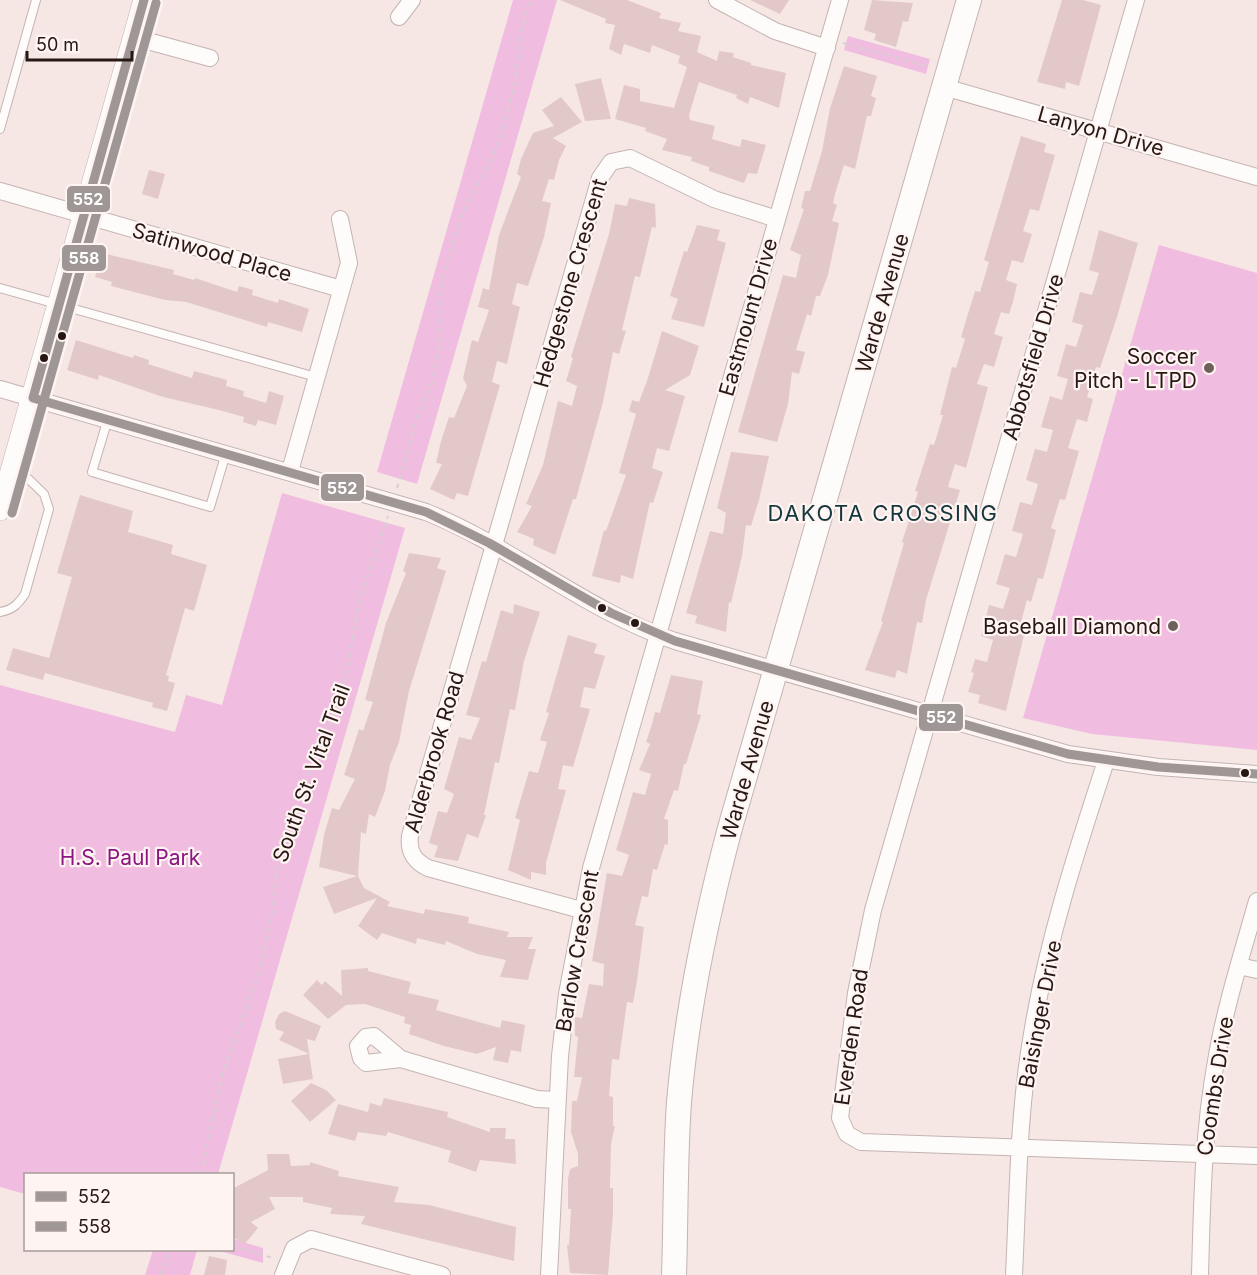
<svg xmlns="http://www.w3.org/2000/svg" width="1257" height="1275" viewBox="0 0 1257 1275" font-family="Inter,sans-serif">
  <rect width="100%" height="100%" fill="#f7e7e4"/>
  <path fill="#f0bde1" d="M513,0H557L417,484L377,472Z
    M848,36L930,59L926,74L844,50Z
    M1159,245L1257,273V750L1092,734L1023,718Z
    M282,493L405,528L218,1174H26L25,1194L0,1187V685L175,732L186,695L222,705Z
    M233,1239L263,1248V1263L216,1250H232Z
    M153,1250H197L190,1275H145Z"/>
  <path fill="#e3c8c9" d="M560,0H627L661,13L659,18L681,23L678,31L701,36L697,52L717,61L719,51L734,53L733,57L751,63V65L786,73L779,108L750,97L748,104L736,98L737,95L699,82L689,115L690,120L715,126L712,139L740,147L742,139L766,145L757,174L748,173L744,183L709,171V167L691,161L692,157L662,150L667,139L645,131L646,128L615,119L624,85L640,89V101L674,108L687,67L678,63L680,56L652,45L650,53L624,44L621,55L609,49L615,25L605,23L606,19Z
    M750,0H789L780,14Z
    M872,0L913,3L908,22L903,21L896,47L874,40L876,34L864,30Z
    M1062,0H1083L1101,5L1079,86L1066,82L1065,89L1037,82Z
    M844,66L877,76L871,96L876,98L871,116H867L855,169L844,165L835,194L833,203L837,205L832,221L839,223L828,275L820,296H816L811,316L807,314L796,350L805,352L799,374L792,372L788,404L777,442L738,432L783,275L796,278L801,255L790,250L804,209L801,208L805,191H810L822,151L830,108Z
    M601,78L611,119L585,121L575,84Z
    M561,97L582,122L553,138L566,146L559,160L554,180L549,179L542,201L551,203L544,237L528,286L517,283L512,304L520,307L510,350L507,364L497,361L492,382L500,385L468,496L457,493L454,500L430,489L442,464L436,463L441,441L449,417L454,418L467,386L463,378L472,340L478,342L489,310L478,307L483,288L489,290L499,235L521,177L517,174L521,159L533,133L554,126L542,110Z
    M1021,136L1046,144L1044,152L1055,155L1039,211L1030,209L1023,231L1032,234L1023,263L1012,260L1006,280L1017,284L1013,302L1009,314L1001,312L994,334L1003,337L994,367L984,364L977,384L988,387L966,468L955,464L948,487L960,490L926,600L922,623L917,622L907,674L897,670L895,678L865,670L883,622L881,621L904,543L902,542L918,492L915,491L930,444L934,445L943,415H940L952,367L956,368L965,339L961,337L967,317L975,291L980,292L989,262L984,260Z
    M149,170L165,174L158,199L142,194Z
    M629,198L655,204L656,228L652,227L640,277L635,276L622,330L626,331L619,354L613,352L603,402L576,499H573L555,555L533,545L534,539L517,532L532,506L526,504L543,465L558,401L572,406L577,386L566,381L573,358L571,357L609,234L615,204L627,206Z
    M697,225L720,230L717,240L726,243L704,327L671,319L678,299L670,296L684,251L687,252Z
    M1099,230L1138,243L1117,317L1100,368L1096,367L1087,397L1093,399L1087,422L1077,419L1068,448L1079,451L1065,500L1060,499L1051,528L1056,530L1043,579L1038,578L1031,602L1027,600L1018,633L1024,635L1006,711L978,703L980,695L968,692L974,673L971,672L975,659L987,662L993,640L981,636L989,605L1003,609L1010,588L996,584L1005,554L1016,557L1023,534L1012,531L1020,502L1032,505L1038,484L1026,480L1035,449L1047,452L1053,430L1041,427L1050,396L1062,400L1068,379L1057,376L1066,344L1076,347L1083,325L1072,322L1080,292L1092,295L1099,273L1089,270Z
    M102,253L174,270L173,274L194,280L195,278L237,292L239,286L253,290L252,295L278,303L279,299L309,309L302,332L268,322L267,327L186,302L165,300L111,286L112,282L95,277Z
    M662,331L699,346L690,375L665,390L685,396L669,451L657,448L652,468L663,472L653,503L650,502L633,579L621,575L620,583L592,576L604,530L606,531L626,475L619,473L636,414L629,411L632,400L639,402L648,378Z
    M76,340L133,358L134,355L149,360L148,364L192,378L194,371L227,380L226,386L244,391L243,396L266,403L269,391L284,396L276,425L258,420L256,426L243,422L244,417L219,410L163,397L99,375L98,380L67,370Z
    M731,452L769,456L759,500L751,526L746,525L742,556L731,603L729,602L726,632L695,623L697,616L686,613L710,531L723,534L726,513L717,508Z
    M80,495L133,511L128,532L173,545L171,554L207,565L194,611L185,608L166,675L169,676L168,681L175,683L167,711L152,707L153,703L45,673L43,680L6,670L13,648L49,658L72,577L57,573Z
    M409,553L441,558L437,568L446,571L409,691L399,742L390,765L385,791L375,817L369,814L366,834L361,832L358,876L364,888L390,902L387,906L424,914L425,909L459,915L469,917L468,923L509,932L507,937H533L528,949H536L528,980L500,977L506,960L477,954L446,941L445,945L417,938L416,944L382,933L377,940L358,926L377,898L334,914L323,887L357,876L319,867L324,835L332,808L339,810L355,779L344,775L359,729L363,731L373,702L365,700L386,623L406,573L403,571Z
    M514,604L540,612L524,661L515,710L510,709L499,763L495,762L484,815H486L478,838L467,834L458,861L434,857L438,846L429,843L438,811L447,813L454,794L444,789L459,737L471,740L480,718L466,715L482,661L486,662L501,610L513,614Z
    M568,635L597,644L594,653L605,656L595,689L584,687L580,707L590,709L573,767L563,765L558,789L566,790L546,863V875L531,872V880L508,870L520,820L515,818L529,771L538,773L547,742L540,740L549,713L546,712Z
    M671,675L703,681L697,714L701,715L686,764H684L678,791L674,790L664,819L668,820V845L665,844L657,870L653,869L648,897L642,896L635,925L644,927L637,981L633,1003L627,1002L619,1060L612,1059L609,1096L613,1097V1126H615L611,1144L610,1188H613V1214L608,1275L570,1273L567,1245H569L571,1209H568V1179L570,1169L578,1166V1154L571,1132L572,1101H577L582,1077H574L578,1037L575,1036V1017L582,1018L589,984L603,986L604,964L592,961L607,873L622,876L629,855L616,850L620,837L633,792L645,795L651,774L639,770L650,744L646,742L652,724L655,712L660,713Z
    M368,968V971L411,982L408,993L439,1000L436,1010L500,1028L502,1020L525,1025L521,1052L511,1050L508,1063L493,1060L496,1047L477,1054L444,1046L409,1034L411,1025L404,1023L405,1017L365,1004L346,1005L328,1019L303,995L317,980L322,985L325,981L342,996L341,970Z
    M285,1011L321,1026L315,1041L307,1039L313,1079L283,1084L278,1059L309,1054L279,1040L284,1032L276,1029L275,1022L279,1014Z
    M311,1083L326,1090L336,1100L310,1122L291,1101Z
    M384,1098L448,1112L447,1117L490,1132V1128H506L505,1139H515L516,1164L480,1160L476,1172L448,1162L451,1151L388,1132L386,1136L358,1132L355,1141L328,1134L338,1104L368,1112L370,1103L381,1106Z
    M267,1154H289L291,1166L310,1165V1162L339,1171L338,1176L399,1187L394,1202L429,1205L516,1227L514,1261L361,1224L365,1216L330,1214L332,1208L303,1202V1197H269L275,1209L251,1222L258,1228L244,1245L232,1236V1189L268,1170Z
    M209,1256L227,1260L225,1275H204Z"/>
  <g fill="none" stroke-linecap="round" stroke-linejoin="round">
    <defs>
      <path id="service" d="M0,129L36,0
        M0,288L316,377
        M108,419L92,472L210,507L226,453
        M0,612C13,610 18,604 25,594L49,509L44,494L13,464"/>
      <path id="minor" d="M717,0L775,31L827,48
        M1136,0L873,910L856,993L840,1118L847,1134L861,1142L1257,1156
        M399,17L412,0
        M133,37L210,58
        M944,87L1257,177
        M0,191L341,289
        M0,389L426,512C513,547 586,611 675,641L1068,754L1158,767L1257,774
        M290,471L349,263L340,219
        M581,910L428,868C414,861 408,852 410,836L600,178L611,162L630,158L714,199L777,219
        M1239,966L1257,970
        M401,1059L366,1063L361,1058L358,1046L366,1037L374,1036L401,1059L537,1099L556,1100
        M283,1275L294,1248L311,1239L442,1275
        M549,1275L560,1056L567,994L591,868L840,0
        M1014,1275C1018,1195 1018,1113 1032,1034C1047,941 1077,850 1106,761
        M1200,1275C1202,1203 1203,1132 1216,1061C1225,1007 1242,954 1257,901"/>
      <path id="tertiary" d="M0,510L144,0"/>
      <path id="secondary" d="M674,1275C676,1217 675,1159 679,1102C687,1009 706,918 730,828L969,0"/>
    </defs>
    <use href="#service" stroke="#c3b4b1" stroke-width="10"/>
    <use href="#minor" stroke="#c3b4b1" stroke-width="18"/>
    <use href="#tertiary" stroke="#c3b4b1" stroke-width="22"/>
    <use href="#secondary" stroke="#c3b4b1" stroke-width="26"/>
    <path stroke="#d6d1d0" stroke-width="2" stroke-dasharray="4.5 4.5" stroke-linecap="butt" d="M843,43L930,67
      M397,488L417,418L432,382L439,348L442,278L461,216L493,157L502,132L515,83L521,32L531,0
      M201,1174L223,1072L260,970L271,920L277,869L299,796L337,707L347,673L359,601L388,516
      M232,1246L273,1258
      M160,1275L170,1250"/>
    <use href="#service" stroke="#fefbfb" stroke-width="8"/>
    <use href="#minor" stroke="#fefbfb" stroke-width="16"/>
    <use href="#tertiary" stroke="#fefbfb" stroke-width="21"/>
    <use href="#secondary" stroke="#fefbfb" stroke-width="24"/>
    <defs>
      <path id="bus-1" d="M33,398L426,512L489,543L611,613L675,641L1068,754L1158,767L1257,774
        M33,398L144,0"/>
      <path id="bus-2" d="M12,513L156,3"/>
    </defs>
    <use href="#bus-1" stroke="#fef4f2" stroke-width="14"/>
    <use href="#bus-2" stroke="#fef4f2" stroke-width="14"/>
    <use href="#bus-1" stroke="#9e9795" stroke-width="9"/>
    <use href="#bus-2" stroke="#9e9795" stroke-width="9"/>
  </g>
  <g fill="#281814" stroke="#fef4f2" stroke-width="2">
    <circle cx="62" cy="336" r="5"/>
    <circle cx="44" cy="358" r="5"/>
    <circle cx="602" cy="608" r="5"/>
    <circle cx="635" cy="623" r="5"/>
    <circle cx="1245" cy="773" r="5"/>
  </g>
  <g fill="#70605d" stroke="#fef4f2" stroke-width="2">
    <circle cx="1209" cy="368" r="6"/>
    <circle cx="1173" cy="626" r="6"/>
  </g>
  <g text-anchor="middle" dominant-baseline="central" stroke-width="4.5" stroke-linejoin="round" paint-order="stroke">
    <g font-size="21" fill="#281814" stroke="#fef4f2">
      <text transform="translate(1101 131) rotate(16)">Lanyon Drive</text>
      <text transform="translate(212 252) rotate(16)">Satinwood Place</text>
      <text transform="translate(570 283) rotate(-74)">Hedgestone Crescent</text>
      <text transform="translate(882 303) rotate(-74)">Warde Avenue</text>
      <text transform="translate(748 317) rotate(-74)">Eastmount Drive</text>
      <text transform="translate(1033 357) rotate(-74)">Abbotsfield Drive</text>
      <text transform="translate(434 752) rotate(-74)">Alderbrook Road</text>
      <text transform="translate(747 770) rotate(-74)">Warde Avenue</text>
      <text transform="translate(311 773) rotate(-70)">South St. Vital Trail</text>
      <text transform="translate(577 951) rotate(-80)">Barlow Crescent</text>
      <text transform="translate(1040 1014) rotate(-79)">Baisinger Drive</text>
      <text transform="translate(851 1037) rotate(-82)">Everden Road</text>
      <text transform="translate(1215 1086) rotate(-81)">Coombs Drive</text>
    </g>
    <g font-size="21" fill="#281814" stroke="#fef4f2" text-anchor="end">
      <text x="1197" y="356">Soccer<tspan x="1197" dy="24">Pitch - LTPD</tspan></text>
      <text x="1161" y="626">Baseball Diamond</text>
    </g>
    <g font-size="21" fill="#8b1681" stroke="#fef4f2">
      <text x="130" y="857">H.S. Paul Park</text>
    </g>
    <g font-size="22" letter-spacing="1.5" fill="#15363c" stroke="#fef4f2">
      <text x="883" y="513">DAKOTA CROSSING</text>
    </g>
  </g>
  <g stroke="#fef4f2" stroke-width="2">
    <rect x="66" y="185" width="45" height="28" rx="6" fill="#9e9795"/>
    <rect x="61" y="244" width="46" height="28" rx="6" fill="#9e9795"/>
    <rect x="320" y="473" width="45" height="29" rx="6" fill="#9e9795"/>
    <rect x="918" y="703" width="46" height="29" rx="6" fill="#9e9795"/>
  </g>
  <g font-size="16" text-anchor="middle" font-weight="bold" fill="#fff">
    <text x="88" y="205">552</text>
    <text x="84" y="264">558</text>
    <text x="342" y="494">552</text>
    <text x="941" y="723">552</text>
  </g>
  <rect x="24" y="1173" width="210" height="78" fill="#fef4f2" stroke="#a89c99" stroke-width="1.5"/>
  <rect x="36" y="1192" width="30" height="9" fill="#9e9795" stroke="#a89c99" stroke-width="1.5"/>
  <text x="78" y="1203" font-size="18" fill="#281814">552</text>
  <rect x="36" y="1222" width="30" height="9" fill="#9e9795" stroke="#a89c99" stroke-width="1.5"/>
  <text x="78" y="1233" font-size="18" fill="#281814">558</text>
  <path d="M27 51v9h105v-9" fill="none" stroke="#281814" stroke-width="3"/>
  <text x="36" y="51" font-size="18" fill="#281814" stroke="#fef4f2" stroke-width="4.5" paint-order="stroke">50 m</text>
</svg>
